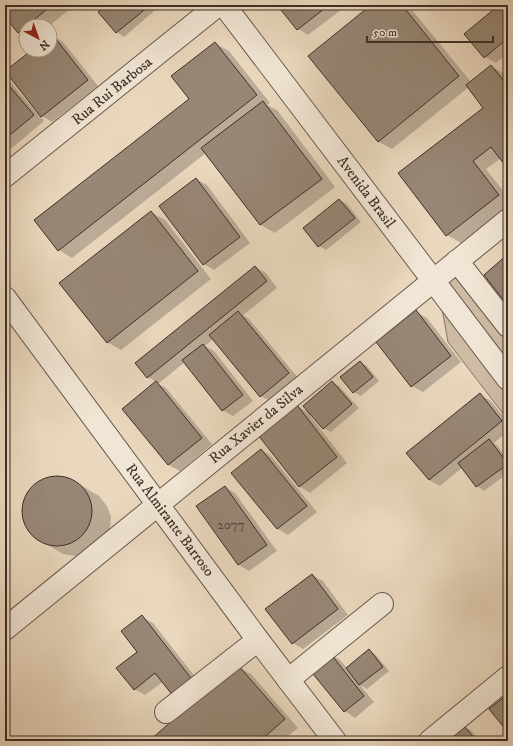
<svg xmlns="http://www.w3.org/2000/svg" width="513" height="746" viewBox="0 0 513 746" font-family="'IM FELL DW Pica',serif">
  <rect width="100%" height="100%" fill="#ead8be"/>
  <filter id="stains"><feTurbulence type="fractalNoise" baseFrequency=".005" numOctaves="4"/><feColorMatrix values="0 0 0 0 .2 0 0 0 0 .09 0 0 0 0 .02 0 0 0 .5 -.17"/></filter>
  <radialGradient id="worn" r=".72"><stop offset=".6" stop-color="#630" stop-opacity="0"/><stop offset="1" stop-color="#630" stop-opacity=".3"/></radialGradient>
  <path fill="#cdbba4" stroke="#857566" d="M458,263L508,326V420L448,342L437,280Z"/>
  <path fill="#0003" d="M5,5H75L49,26H26V36L19,32L5,15Z
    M108,5H149L154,11L124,37L117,32Z
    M278,5H343L345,7L308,35L298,29Z
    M373,5H408L471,82L491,66L505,74L508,78V167L501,158L486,169L508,197V206L461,243L447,235L485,108L469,87L392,149L379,142L309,56Z
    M501,5H508V53L496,63L485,57Z
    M52,35L63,42L98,86L52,122L42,116L34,50H50V37Z
    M215,43L229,51L270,103L267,105L277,110L335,187L275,233L261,225L206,153L72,258L59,250L190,99Z
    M5,76L44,121L6,153H5Z
    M196,179L207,185L250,243L214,270L204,264Z
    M339,200L347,204L361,222L326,250L319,246Z
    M151,212L165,220L211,279L121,350L107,342Z
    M255,267L266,273L277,288L243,315L249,319L299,379L272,402L261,396L213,339L205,346L214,351L253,401L233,416L222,410L185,362L158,384L166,388L212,444L180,471L169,465L123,409L156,382L148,377L136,363Z
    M416,312L427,318L461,362L423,392L412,386Z
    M360,362L367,366L379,381L361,396L354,392Z
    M332,382L339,386L359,408L331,432L324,428L312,414L310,416L347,463L310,493L299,486L297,406L311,414Z
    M480,395L491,401L508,422V431L494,443L497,445L508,460V473L484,491L477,486L463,467L440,486L429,480Z
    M261,450L271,456L317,512L288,535L278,529L233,473Z
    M58,476L70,479L89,490L99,496L107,506L111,517L110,529L106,540L87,555L75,556L63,554L34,537L27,527L23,516V504L28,493L36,484L47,478Z
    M225,487L235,493L277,551L249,571L239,565Z
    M312,575L323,581L348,615L303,649L293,643Z
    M142,617L153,623L204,688L163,682L145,695L134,689Z
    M369,650L376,655L389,671L367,689L360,685L374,702L355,718L345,711L330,654L340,660L347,668Z
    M237,666L251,674L298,728L282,741H151Z
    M465,727L472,731L480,741H450Z
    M293,738L298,741H290Z"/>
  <path fill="#978776" stroke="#3d2f28" d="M5,5H52L18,33L5,17Z
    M107,5H146L148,7L116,33L98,12Z
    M277,5H329L297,30Z
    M371,5H402L459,76L378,142L308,56Z
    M499,5H508V38L484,58L464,34Z
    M52,34L88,80L41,117L5,71L32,50H50V36Z
    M215,42L257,95L58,251L34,220L189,99L171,76Z
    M491,65L508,86V169L491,147L473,161L499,195L446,236L398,173L483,108L466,85Z
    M5,81L34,115L5,139Z
    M263,101L322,179L260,225L201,148Z
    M196,178L240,237L203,265L159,206Z
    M339,199L355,218L318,247L303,228Z
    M151,211L198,271L107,343L59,283Z
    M508,254V306L484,275Z
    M255,266L267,281L147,378L135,363Z
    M416,310L451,356L411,387L376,342Z
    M238,311L289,373L260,397L209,335Z
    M203,344L243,395L222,411L182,360Z
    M360,361L373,377L353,393L340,377Z
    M156,381L202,438L168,465L122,409Z
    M332,381L352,404L323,429L303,406Z
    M480,393L502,421L429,480L406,453Z
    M297,405L337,457L299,487L258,435Z
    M489,439L508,464L476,487L458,463Z
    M261,449L307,506L277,529L231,473Z
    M22 511a35 35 0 1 1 70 0a35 35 0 1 1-70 0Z
    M225,486L267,545L238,565L196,506Z
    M312,574L338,609L292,644L265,609Z
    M142,615L194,682L174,697L155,673L134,690L116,668L137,652L121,631Z
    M369,649L383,667L359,685L346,668Z
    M330,653L364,696L344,712L309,669Z
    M237,664L285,719L260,741H149Z
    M508,694V729L506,730L489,709Z
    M464,726L477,741H448L447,739Z
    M508,734V741H500Z"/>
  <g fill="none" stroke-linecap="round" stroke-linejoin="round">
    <defs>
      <path id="minor" d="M224,5L508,379
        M5,176L218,5
        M457,261L508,326
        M5,298L258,640L335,741
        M5,629L508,220
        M288,680L382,604
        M166,712L258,640
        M430,741L508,677"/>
    </defs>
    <use href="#minor" stroke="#68594e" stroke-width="24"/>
    <use href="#minor" stroke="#f1e6d5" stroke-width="22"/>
  </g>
  <g text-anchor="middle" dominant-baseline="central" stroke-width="3" stroke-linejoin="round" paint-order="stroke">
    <g font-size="13" fill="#54453c">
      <text x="231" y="525">2077</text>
    </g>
    <g font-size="15" fill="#3d2f28" stroke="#f1e6d5">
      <text transform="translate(112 91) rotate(-39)">Rua Rui Barbosa</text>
      <text transform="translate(366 192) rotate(53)">Avenida Brasil</text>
      <text transform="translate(256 424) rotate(-39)">Rua Xavier da Silva</text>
      <text transform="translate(170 520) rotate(53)">Rua Almirante Barroso</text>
    </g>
  </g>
  <rect width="513" height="746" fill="none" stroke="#ead8be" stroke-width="20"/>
  <rect x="6" y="6" width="501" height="734" fill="none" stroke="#3d2f28" stroke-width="2"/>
  <rect x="10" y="10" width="493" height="726" fill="none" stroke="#3d2f28"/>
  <g transform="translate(38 38) rotate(139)"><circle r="19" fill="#f1e6d5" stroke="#a99d90"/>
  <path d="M0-3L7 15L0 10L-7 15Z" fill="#8f2418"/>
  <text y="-6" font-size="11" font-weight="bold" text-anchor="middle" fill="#3d2f28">N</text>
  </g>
  <path d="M367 36v6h126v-6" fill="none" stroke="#3d2f28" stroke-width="2"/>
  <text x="373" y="36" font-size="12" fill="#3d2f28" stroke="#f1e6d5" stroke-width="3" paint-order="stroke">50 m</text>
  <rect width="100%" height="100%" filter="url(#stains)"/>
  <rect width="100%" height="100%" fill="url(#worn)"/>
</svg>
